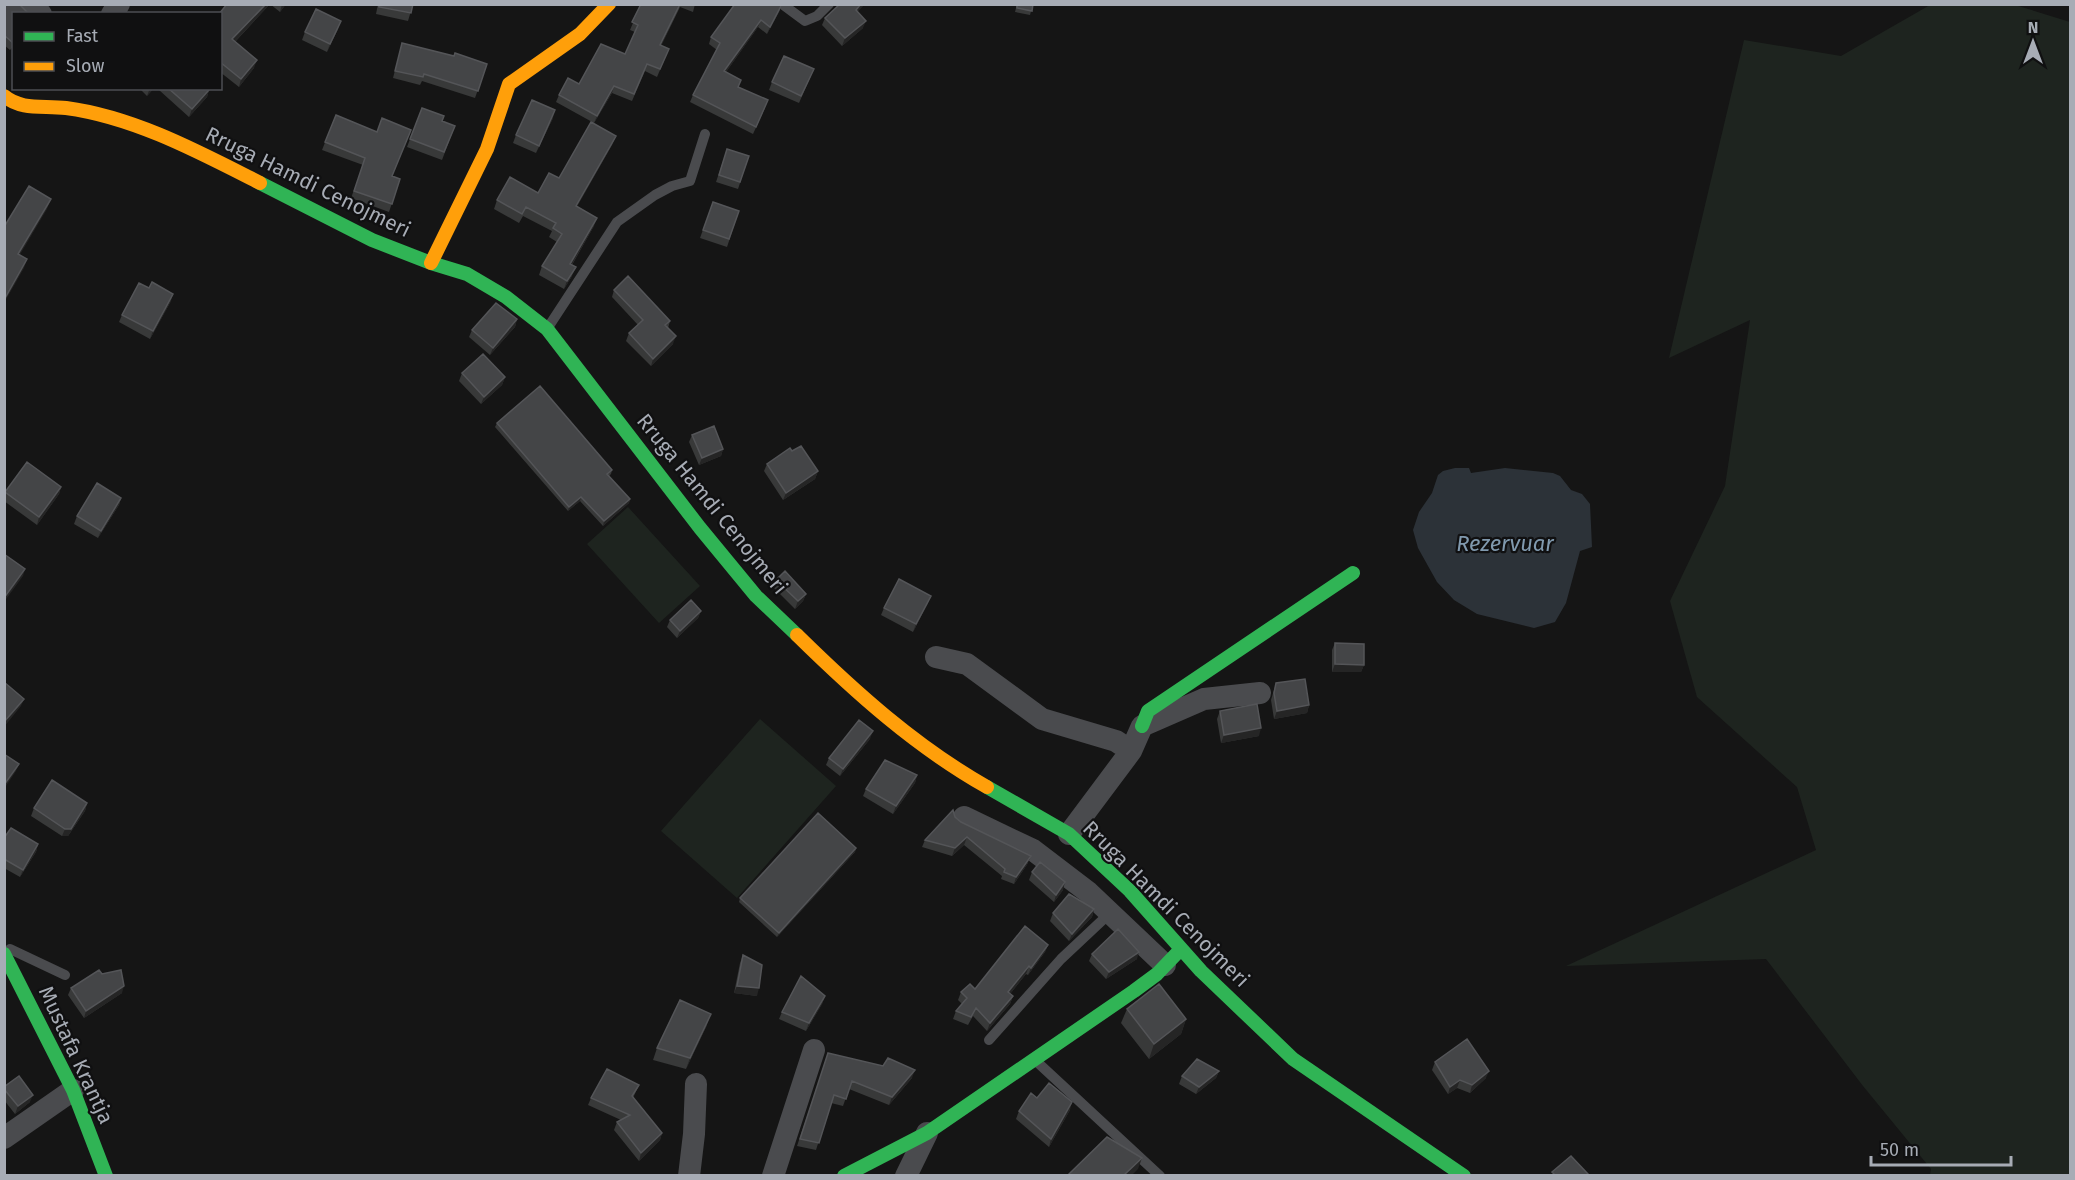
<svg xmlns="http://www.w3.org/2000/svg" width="2075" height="1180" viewBox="0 0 2075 1180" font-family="'Fira Sans',sans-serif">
  <rect width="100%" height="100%" fill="#151515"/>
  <path fill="#1e241f" d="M1930,5H2015L2070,22V1175H1930L1931,1169L1863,1086L1766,959L1566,966L1816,850L1797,787L1697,697L1670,601L1725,486L1750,320L1669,358L1744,40L1841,56Z
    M628,507L700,586L659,623L587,544Z
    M760,719L836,786L737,898L661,831Z"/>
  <path fill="#2c3238" d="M1455,468H1469L1471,473L1505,468L1553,473L1560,476L1571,490L1582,494L1590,504L1592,547L1580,551L1566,603L1555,622L1534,628L1477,614L1454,600L1437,582L1418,548L1413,530L1419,512L1432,493L1438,475L1443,471Z"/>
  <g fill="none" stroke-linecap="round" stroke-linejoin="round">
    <path stroke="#4a4b4e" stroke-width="10" d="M782,4L805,21L817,16L829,4
      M549,326L617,222L655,195L672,186L690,181L705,134
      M10,949L65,975
      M989,1040L1061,959L1110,913
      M1036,1061L1160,1176"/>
    <path stroke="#4a4b4e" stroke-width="22" d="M32,4L41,14
      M112,14L119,4
      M936,657L967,664L1042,719L1116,741L1131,751
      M964,817L1033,850L1088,892L1165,965
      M1069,834L1131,751L1142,726L1204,699L1260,693
      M4,1138L73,1090
      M689,1176L694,1134L696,1084
      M773,1176L814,1050
      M906,1176L927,1133"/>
    <path stroke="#30b455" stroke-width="14" d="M260,183L372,240L431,263L467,274L506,297L547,329L700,528L756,596L797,635
      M1142,726L1148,711L1353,573
      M987,787L1069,834L1130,891L1201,971L1293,1059L1464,1176
      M4,954L73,1090L106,1176
      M844,1176L927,1133L1134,991L1157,974L1181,949"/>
    <path stroke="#ff9f0a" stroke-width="14" d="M4,96C22,111 44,105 66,108C134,117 199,152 260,183
      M431,263L487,149L509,84L580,34L609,4
      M797,635C855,692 916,747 987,787"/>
  </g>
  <path fill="#383939" d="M4,4L14,46L10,50L4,45Z
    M270,4L235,42L254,68L239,87L220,72V14Z
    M270,4H286L280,12Z
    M378,4H413L408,21L376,14Z
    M641,4H695L693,12L680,7L661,46L666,56L657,77L645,71L632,101L612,93L594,123L556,102L559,95L579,84L625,54L635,32L630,30Z
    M731,4H782L779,12L767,34L758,27L726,72L739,87L765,108L753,134L690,102L693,95L717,50L709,44L711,37L734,6Z
    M1017,4H1033L1030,15L1015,12Z
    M858,12L863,28L842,46L822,25L825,18Z
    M338,29L327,52L302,40L305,32Z
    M402,43L487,64L475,98L422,81L420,85L393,78Z
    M811,76L799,103L769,90L772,82Z
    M139,88H154L147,96Z
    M160,88H208L209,90L207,97L189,117L159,90Z
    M422,108L442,121L455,126L442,160L407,147Z
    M336,115L392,177L400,179L389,212L351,198L363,165L322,150Z
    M553,118L536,153L513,143L516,135Z
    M616,136L612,145L577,206L594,226L572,265V276L564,289L539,275L542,266L557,242L549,237L552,231L523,216L519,223L494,209L497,200L538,193Z
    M727,149L749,156L738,189L716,182Z
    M713,202L739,211L727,247L700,238Z
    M614,290L670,321L668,328L673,344L651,366L626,341L629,333L638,325L612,297Z
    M171,301L150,339L119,322L122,315Z
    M517,319L515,327L490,355L469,337L472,330Z
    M462,373L505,377L502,385L481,404L459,381Z
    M497,423L612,470L611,474L609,476L630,499L629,503L603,526L580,501L568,511L495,427Z
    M692,435L723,449L721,456L699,465L689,442Z
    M792,451L818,471L815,479L783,500L764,471L767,464Z
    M61,487L59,494L37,525L4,501L5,492Z
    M121,498L119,505L98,538L74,524L77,516Z
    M776,580L806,594L803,601L795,609L773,587Z
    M928,603L913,632L881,615L884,608Z
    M701,611L698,618L677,638L667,627L670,620Z
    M1335,643L1364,665L1361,672H1332V650Z
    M1276,683L1309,705L1307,713L1274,719L1271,700Z
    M1220,711L1259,736L1221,743L1217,719Z
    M870,739L840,776L826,765L829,758Z
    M917,775L915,783L893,814L863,796L866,789Z
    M87,803L85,811L68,836H62L31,816L34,808Z
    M955,817L961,822L1028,863L1014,884L1001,879L1002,876L964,845L952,856L922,847L925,840Z
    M4,838L38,844L36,852L20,877L4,868Z
    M856,848L855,852L777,937L739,902L740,898Z
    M1032,872L1063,890L1054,902L1029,880Z
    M1094,909L1092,917L1069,941L1050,921L1053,913Z
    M1048,945L1045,952L1028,975L1026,974L1010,994L1013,996L1010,1004L987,1031L973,1016L968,1025L953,1019L956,1011L962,1004L958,1000L961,992L975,989Z
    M1092,954L1137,959L1106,979L1089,961Z
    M743,955L757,996L734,993L740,963Z
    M102,974L122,993L84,1018L68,995L71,988Z
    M825,996L822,1004L806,1031L779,1019L782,1012Z
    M1127,1009L1186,1019L1181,1034L1149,1059L1121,1023Z
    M707,1025L686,1069L653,1060L657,1048Z
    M828,1053L912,1078L889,1105L849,1089L843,1106L831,1103L816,1150L797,1146Z
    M1435,1062L1486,1078L1470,1093L1457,1088L1448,1094L1432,1070Z
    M1219,1071L1216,1078L1196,1094L1179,1084L1182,1076Z
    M639,1085L633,1098L662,1133L660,1140L639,1161L614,1130L617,1122L621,1120L588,1105L591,1098Z
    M4,1087L30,1102L15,1114L4,1100Z
    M1037,1098L1070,1110L1049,1147L1016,1119L1019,1111Z"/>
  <path fill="#252525" d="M266,4H270L230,47L232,39Z
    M282,4H286L280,12Z
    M680,4L658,53L660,45Z
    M782,4L779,12L767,34L770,27Z
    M861,4H865L853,17L856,10Z
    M761,20L758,27L722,78L724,71Z
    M341,21L338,29L327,52L330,44Z
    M866,21L863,28L842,46L845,38Z
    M257,60L254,68L239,87L241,79Z
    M614,86L612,93L594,123L597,116Z
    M150,88H154L147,96Z
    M209,90L207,97L189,117L192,109Z
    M555,110L553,118L536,153L539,146Z
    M616,136L612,145L573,214L576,206Z
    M51,199L47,209L15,263L18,254Z
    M597,218L594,226L567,273L570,264Z
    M27,259L24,268L4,303V300Z
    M576,267L572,276L564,289L567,281Z
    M173,294L171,301L150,339L153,331Z
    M517,319L515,327L490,355L493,348Z
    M676,336L673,344L651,366L653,359Z
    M505,377L502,385L481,404L484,397Z
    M723,449L721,456L699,465L702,458Z
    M818,471L815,479L783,500L786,493Z
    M61,487L59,494L37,525L39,517Z
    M581,497L580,501L568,511L569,507Z
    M121,498L119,505L98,538L101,531Z
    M630,499L629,503L603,526L604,521Z
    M25,569L23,576L4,602V598Z
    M806,594L803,601L795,609L798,601Z
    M931,596L928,603L913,632L916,624Z
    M701,611L698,618L677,638L680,631Z
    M1335,664L1364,665L1361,672H1332Z
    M24,699L21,706L4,727V722Z
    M1309,705L1307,713L1274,719L1277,711Z
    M1261,728L1259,736L1221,743L1224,735Z
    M873,731L870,739L840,776L843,769Z
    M19,764L16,771L4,789V785Z
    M917,775L915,783L893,814L896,806Z
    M87,803L85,811L68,836H62L65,829Z
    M967,837L964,845L952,856L955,848Z
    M38,844L36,852L20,877L23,870Z
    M856,848L855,852L777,937L779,933Z
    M1031,856L1028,863L1014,884L1016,877Z
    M1065,882L1063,890L1054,902L1056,895Z
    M1094,909L1092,917L1069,941L1072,934Z
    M1048,945L1045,952L1028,975L1031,968Z
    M1139,952L1137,959L1106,979L1109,972Z
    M1029,966L1026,974L1006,999L1008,992Z
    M124,986L122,993L84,1018L86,1011Z
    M737,986L759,988L757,996L734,993Z
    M825,996L822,1004L806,1031L809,1023Z
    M1013,996L1010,1004L987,1031L990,1023Z
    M711,1014L707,1025L686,1069L690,1058Z
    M1186,1019L1181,1034L1149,1059L1154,1044Z
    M915,1070L912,1078L889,1105L892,1097Z
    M1219,1071L1216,1078L1196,1094L1199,1087Z
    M1489,1071L1486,1078L1470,1093L1472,1085Z
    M1460,1080L1457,1088L1448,1094L1450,1087Z
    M33,1095L30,1102L15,1114L18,1106Z
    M1072,1102L1070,1110L1049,1147L1051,1139Z
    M662,1133L660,1140L639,1161L641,1153Z
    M1142,1158L1138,1169L1131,1176H1123Z"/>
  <path fill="#444547" stroke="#545558" stroke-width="1.5" d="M4,4H19L29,14H14V41L12,42L4,35Z
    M227,4H266L232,39L257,60L241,79L220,62V14H219Z
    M379,4H413L411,13L379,7Z
    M641,4H680L660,45L669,49L660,69L647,64L634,94L614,86L597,116L559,95L568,78L579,84L601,44L625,54L638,25L632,22Z
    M735,4H782L770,27L761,20L724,71L741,80L738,87L768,100L756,127L693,95L720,43L711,37Z
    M840,4H861L856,10L866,21L845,38L825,18Z
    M1017,4H1033L1032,11L1017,8Z
    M316,9L341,21L330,44L305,32Z
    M402,43L454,56L455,53L487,64L478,91L424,74L423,77L395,71Z
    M784,56L814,69L801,96L772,82Z
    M168,88H208L209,90L192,109Z
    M532,100L555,110L539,146L516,135Z
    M422,108L444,116L442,121L455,126L444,152L410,139Z
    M336,115L377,132L382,118L411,130L392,176L400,179L392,204L354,191L365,158L325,142Z
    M591,122L616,136L576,206L597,218L570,264L576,267L567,281L542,266L562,234L553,228L556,223L526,207L522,214L497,200L510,177L538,193L549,173L559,178Z
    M727,149L749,156L740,182L719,175Z
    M29,186L51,199L18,254L27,259L4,300V227Z
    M713,202L739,211L729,239L703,230Z
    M628,276L670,321L665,325L676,336L653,359L629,333L643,320L614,290Z
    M152,282L173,294L153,331L122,315L139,283L149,288Z
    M496,303L517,319L493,348L472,330Z
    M483,354L505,377L484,397L462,373Z
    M540,386L612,470L607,474L630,499L604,521L581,497L569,507L497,423Z
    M714,426L723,449L702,458L692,435Z
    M801,446L818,471L786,493L767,464L790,448L792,451Z
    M27,462L61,487L39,517L5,492Z
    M97,483L121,498L101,531L77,516Z
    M4,554L25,569L4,598Z
    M785,571L806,594L798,601L776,580Z
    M899,579L931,596L916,624L884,608Z
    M691,600L701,611L680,631L670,620Z
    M1335,643L1364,644V665L1335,664Z
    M1305,679L1309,705L1277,711L1274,693L1276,683Z
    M4,682L24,699L4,722Z
    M1257,704L1261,728L1224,735L1220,711Z
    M859,720L873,731L843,769L829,758Z
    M4,754L19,764L4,785Z
    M885,760L917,775L896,806L866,789Z
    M52,780L87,803L71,829H65L34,808Z
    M953,810L955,817L961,822L1031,856L1016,877L1004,872L1005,869L967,837L955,848L925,840Z
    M818,813L856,848L779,933L740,898Z
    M11,828L38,844L23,870L4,859V838Z
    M1040,862L1065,882L1056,895L1032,872Z
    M1069,894L1094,909L1072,934L1053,913Z
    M1025,926L1048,945L1031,968L1029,966L1008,992L1013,996L990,1023L976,1008L971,1017L956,1011L967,998L961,992L970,984L975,989Z
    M1118,929L1139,952L1109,972L1092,954Z
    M743,955L762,965L759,988L737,986Z
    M99,970L102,974L121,970L124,986L86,1011L71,988Z
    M801,976L825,996L809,1023L782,1012Z
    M1159,984L1186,1019L1154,1044L1127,1009Z
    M680,1000L711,1014L690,1058L657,1048Z
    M1467,1039L1489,1071L1472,1085L1460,1080L1450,1087L1435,1062Z
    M828,1053L883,1066L888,1058L915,1070L892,1097L852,1081L846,1099L834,1095L819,1143L800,1139Z
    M1197,1059L1219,1071L1199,1087L1182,1076Z
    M607,1069L639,1085L632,1096L662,1133L641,1153L617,1122L630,1115L591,1098Z
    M19,1076L33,1095L18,1106L4,1089V1087Z
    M1049,1083L1072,1102L1051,1139L1019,1111L1031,1093L1037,1098Z
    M1107,1137L1142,1158L1123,1176H1071L1069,1174Z
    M1571,1156L1588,1174L1586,1176H1556L1552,1172Z"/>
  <g text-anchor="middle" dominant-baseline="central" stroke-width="4.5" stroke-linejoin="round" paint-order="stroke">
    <g font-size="21" fill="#a7acb5" stroke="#101011">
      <text transform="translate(308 182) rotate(26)">Rruga Hamdi Cenojmeri</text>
      <text transform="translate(712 504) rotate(51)">Rruga Hamdi Cenojmeri</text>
      <text transform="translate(1166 904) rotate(45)">Rruga Hamdi Cenojmeri</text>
      <text transform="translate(76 1055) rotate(65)">Mustafa Krantja</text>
    </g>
    <g font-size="22" font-style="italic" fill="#8099ae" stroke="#101011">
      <text x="1505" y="543">Rezervuar</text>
    </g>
  </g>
  <rect width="2075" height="1180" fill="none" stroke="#a7acb5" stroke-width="12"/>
  <rect x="12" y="12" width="210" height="78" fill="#101011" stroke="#4c4e53" stroke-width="1.5"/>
  <rect x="24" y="32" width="30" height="9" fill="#30b455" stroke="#4c4e53" stroke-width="1.5"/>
  <text x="66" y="42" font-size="18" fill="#a7acb5">Fast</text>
  <rect x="24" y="62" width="30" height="9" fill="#ff9f0a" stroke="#4c4e53" stroke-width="1.5"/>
  <text x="66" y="72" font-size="18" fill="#a7acb5">Slow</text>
  <g transform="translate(2033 42)" stroke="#101011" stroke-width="4.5" paint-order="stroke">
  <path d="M0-4.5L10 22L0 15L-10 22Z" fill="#a7acb5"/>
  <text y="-9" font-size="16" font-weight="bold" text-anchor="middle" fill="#a7acb5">N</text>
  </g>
  <path d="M1871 1156v9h140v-9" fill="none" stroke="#a7acb5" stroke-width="3"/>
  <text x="1880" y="1156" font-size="18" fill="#a7acb5" stroke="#101011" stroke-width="4.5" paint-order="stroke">50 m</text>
</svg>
